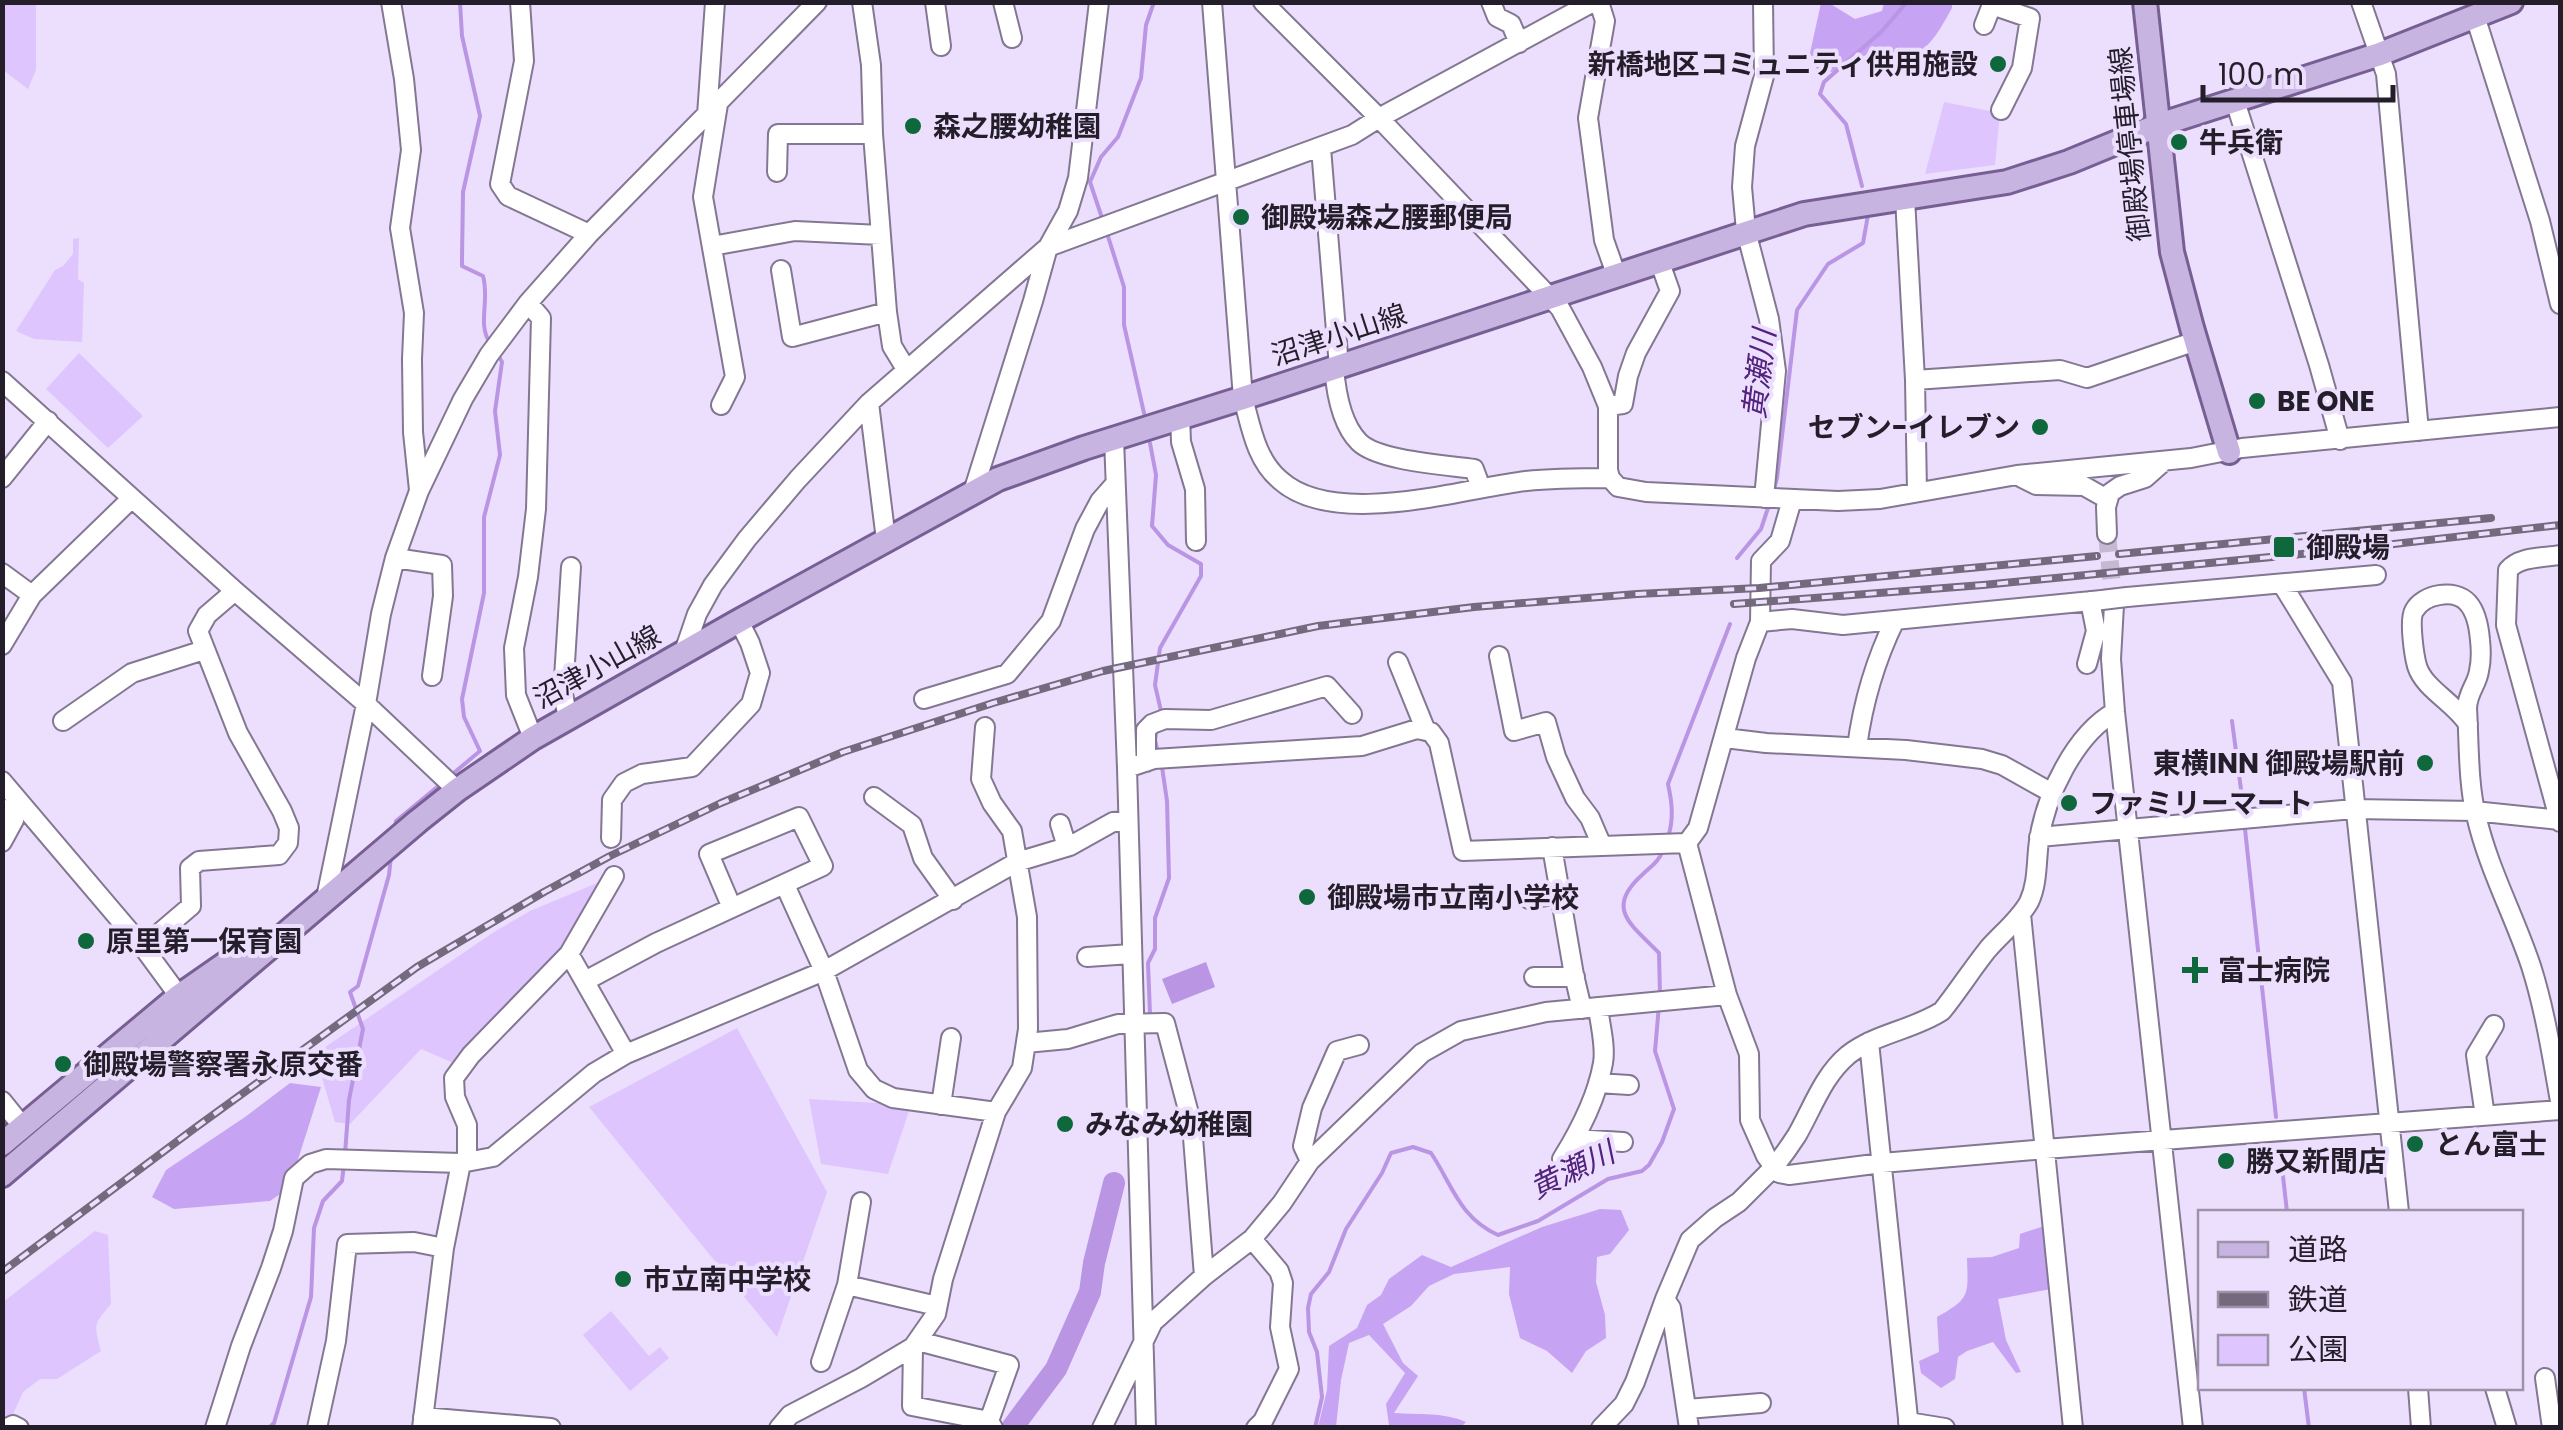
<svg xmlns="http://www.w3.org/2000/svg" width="2563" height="1430" viewBox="0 0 2563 1430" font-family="Poppins,'Noto Sans JP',sans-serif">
  <rect width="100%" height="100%" fill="#ecdffd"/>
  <path fill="#dec5fe" d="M6,3H36V70L28,89L3,70V10Z
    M1944,102L2000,113L1995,165L1925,174Z
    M79,238L78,279L84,283L82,342L34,339L16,331L55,270L63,266L73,254V239Z
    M79,353L143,416L108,448L46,389Z
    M614,876L569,948L458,1065L421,1049L350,1124L335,1122L315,1054L494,932L530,911Z
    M737,1028L827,1192L777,1337L589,1107Z
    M809,1099L911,1105L888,1174L821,1164Z
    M95,1231L108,1235L111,1304C93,1325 94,1324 101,1351L57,1379H40L23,1392L9,1423L3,1425V1302Z
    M611,1311L649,1356L660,1347L669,1358L630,1391L583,1335Z"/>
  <path fill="#c7a3f3" d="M1821,3H1829L1855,19L1882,11L1884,3H1952V8C1940,29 1927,58 1898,57C1891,57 1881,52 1873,50L1844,70L1819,74L1810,53Z
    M290,1083L321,1087L289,1188L270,1201L174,1209L152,1197L166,1170L245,1117Z
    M1600,1209L1621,1210L1629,1230L1610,1254L1597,1257L1596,1282L1605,1315L1606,1338L1586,1351L1572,1373L1547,1351L1520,1338L1509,1294L1510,1267L1454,1274L1429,1286L1411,1306L1383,1324L1403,1363L1418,1376L1394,1413C1418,1415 1444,1412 1466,1422L1460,1428L1389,1425L1386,1404L1405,1373L1369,1335L1349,1343L1341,1380L1336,1427H1318L1327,1390L1329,1346L1357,1328L1367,1305L1381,1295L1389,1279L1422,1255L1451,1267L1542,1227Z
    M2047,1225L2051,1289L1998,1299L2006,1340L2021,1372L2016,1373L1993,1342L1967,1351L1958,1357L1955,1379L1941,1388L1921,1373L1919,1361L1939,1352L1937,1317C1971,1298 1968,1295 1967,1258L1992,1257L2019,1248L2020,1234Z"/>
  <path fill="#b995e4" d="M1206,962L1215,987L1172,1004L1162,979Z"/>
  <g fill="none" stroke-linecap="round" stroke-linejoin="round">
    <path stroke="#b995e4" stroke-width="4" d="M460,2L462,36L480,116L463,192L462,259V266L483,276C490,301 477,324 490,343
      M1862,186L1846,124L1820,94L1824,82L1882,31L1907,2
      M1103,221L1090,182L1101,157L1118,137L1141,78L1146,25L1154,2
      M1106,230L1124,287V325L1144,413
      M1150,443L1156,475L1152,526L1168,545L1201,564V576L1160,648L1155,685L1161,711
      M1773,493L1777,478L1797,310L1828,264L1863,243L1868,215
      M1737,558L1761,529L1770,502
      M2232,721L2242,797
      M1156,733L1155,740L1158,753
      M449,777L480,751L464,717L462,699L484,593V517L500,455L495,411L502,362L498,355
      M395,827L396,821L442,783
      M2245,829L2276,1117
      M1668,837C1674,819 1672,802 1668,784L1730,624
      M1660,996L1659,953C1632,925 1604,909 1642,875C1650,867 1659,862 1663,850
      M1150,1014L1148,963L1155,949V918L1169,878L1167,801L1162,767
      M2280,1149L2287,1212
      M345,1154L349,1100L363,1029L350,992L358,986L389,875L391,856
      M2304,1388L2309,1428
      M269,1428L274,1423L311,1297L314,1228L323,1201L342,1181L344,1164
      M1315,1428L1322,1397L1317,1352L1309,1332L1308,1308L1311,1294L1329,1272L1346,1229L1382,1173L1391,1153L1413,1147L1431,1153C1453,1186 1459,1217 1498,1235L1538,1221L1608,1179L1642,1171L1649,1165L1662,1142L1674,1109L1655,1051L1659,1005"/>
    <path stroke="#b995e4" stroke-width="22" d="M1012,1428L1056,1369L1090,1292L1094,1263L1114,1183"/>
    <path stroke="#c4b8d3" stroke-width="18" stroke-dasharray="18 9" stroke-linecap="butt" d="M2107,534L2114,605"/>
    <defs>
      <path id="minor" d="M391,2L404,79L411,150L400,228L414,313L412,359L413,432L419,490
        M520,2L524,61L500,184L508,196L589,234
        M862,2L871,65L873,134L887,312L892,346L906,369
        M935,2L941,46
        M1003,2L1012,38
        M1212,2L1243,398C1251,427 1256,460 1280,480C1334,529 1461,489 1526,481C1554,478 1582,478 1610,478
        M1263,2L1379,118L1560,308L1592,367L1608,406V470L1610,478L1618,487L1646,492L1838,501L1880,499L2017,475L2191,458L2242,448L2560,417
        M1491,2L1497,17L1511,24L1519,43
        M1599,2L1605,21L1588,118L1604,240L1616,274
        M1763,2L1764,76L1745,146L1742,187L1746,231L1769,319L1776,371L1764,498
        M2361,2L2386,74L2419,431
        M1992,5L2030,18L2022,68L2001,110
        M2475,16L2540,221L2560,304
        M1984,25L1993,2
        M2235,101L2319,365L2340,440
        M718,104L703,197L735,377L721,405
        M707,115L715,2
        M1321,148L1339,367
        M777,172L778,134H873
        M1905,198L1915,380L1917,492
        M712,246L795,231L881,235
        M781,270L792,337L887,312
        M528,303L541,318L536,509L528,577L514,648L516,695L533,738
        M1334,368C1336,392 1341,424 1359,442C1378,461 1446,465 1474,469L1481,488
        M1915,380L2060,370L2087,378L2196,341
        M2,381L235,591L366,704L457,790
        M869,403L886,540
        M1608,406L1623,404L1628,376L1636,353L1670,291L1659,260
        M1180,416L1181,442L1195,489L1196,541
        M1114,439L1127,768L1146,1428
        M2,478L48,421
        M2022,478L2036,485L2084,486L2107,499
        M973,492L1033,301L1048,247L1068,211L1078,178L1099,2
        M2107,534L2106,507L2110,493L2120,486L2145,478L2163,462
        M2560,555C2543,558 2520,556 2508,570L2506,625L2560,822
        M395,558L442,565L443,596L432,676
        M2,573L32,595
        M2282,584L2342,682L2399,1212
        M2127,597L2376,575
        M2114,605L2111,659L2115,712L2193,1428
        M1760,622L1792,619L1843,625L2102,600
        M2,645L32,595L132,498
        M684,652L697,614L713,585L747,539L798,479L869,403L1048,247L1352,135L1379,118L1593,2
        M1499,656L1514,731L1546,722L1556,757L1575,798L1590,818L1602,846
        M1398,662L1426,731
        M2087,664L2096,631L2090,601
        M924,699L1007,674L1051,621L1085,529L1100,501L1115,484
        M2115,712C2075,734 2045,797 2039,841C2036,862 2038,883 2029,902C2019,920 2001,934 1988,949C1972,969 1958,991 1942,1011C1913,1030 1876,1033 1848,1055C1823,1076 1813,1107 1797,1135C1790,1146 1782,1157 1774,1167L1779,1173L1789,1175L1882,1163L2045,1149L2560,1110
        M568,718L563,694L571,567
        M63,721L132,673L204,650
        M2468,724C2454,702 2424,689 2417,666C2414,655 2409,620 2414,611C2423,594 2455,588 2468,603C2476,612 2479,628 2480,640C2481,649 2481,662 2479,671C2477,685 2468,691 2467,708C2469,740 2468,784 2476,815C2488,868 2514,915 2531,966C2545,1010 2552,1056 2560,1101
        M1725,738L1766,743L1906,750L1982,759L2002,765L2052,793
        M1857,747C1863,702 1875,661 1895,620
        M1146,762V730L1152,724L1165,719L1211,720L1327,686L1352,714
        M1127,768L1154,759L1362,746L1417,729L1431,732L1439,743L1463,851L1687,843
        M2,781L143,947L179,996
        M874,797L912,825L923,858L953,900
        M2,808L14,820L2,842
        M1060,824L1067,847
        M2039,837L2354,809L2474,811L2560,820
        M611,838L612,800L624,783L642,774L692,767L751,704L760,673L750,643L739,621
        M1552,847L1574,975L1582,1009
        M785,885L824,971L858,1070L874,1089L893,1098L996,1112
        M326,898L366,704L381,614L395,558L419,491L463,399L489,355L528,303L589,234L817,2
        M1529,899L1560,894
        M2021,914L2073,1428
        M143,947L191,906L190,868L199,861L279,855L288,843L289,828L282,811L238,733L198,631L207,615L235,591
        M569,954L626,1054
        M1087,957L1131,954
        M1534,977H1575
        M585,981L656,943L823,866L799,817L709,854L732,908
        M1869,1042L1909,1428
        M1026,1043L1068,1039L1118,1024L1165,1023L1192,1125L1204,1276
        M1598,1083L1629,1085
        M2,1101L23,1127
        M941,1105L951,1038
        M2485,1116L2476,1055L2494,1025
        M1574,1139L1623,1142
        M1562,1159C1580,1130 1597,1098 1603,1063C1606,1046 1600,1025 1598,1007
        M467,1161V1125L455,1097L454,1078L471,1055L569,954L614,876
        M1310,1161L1303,1146L1312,1108L1337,1051L1359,1045
        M1252,1239L1279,1271L1283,1283L1280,1327L1289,1369L1263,1421L1256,1428
        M847,1285L937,1306
        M1665,1299L1671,1308L1689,1428
        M918,1341L1009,1365L989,1421L993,1428
        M913,1347L912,1406L989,1421
        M821,1362L847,1285L861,1202
        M2545,1378L2552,1428
        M2418,1388L2421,1428
        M2495,1388L2507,1428
        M1687,1409L1761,1403
        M423,1417L551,1428
        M1908,1422L1945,1428
        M7,1428L13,1425L19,1428
        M215,1428L241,1346L271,1268L283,1231L294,1178L310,1164L326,1159L461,1163L493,1157L594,1073L626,1054L824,971L1017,862L1070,846L1113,822L1128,821
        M317,1428L336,1341L347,1244L414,1242L444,1248
        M422,1428L444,1248L461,1163
        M779,1428L790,1415L861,1378L913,1347L936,1314L943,1279L996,1112L1022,1068L1028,1029L1027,917L1012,831L992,803L981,779L985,727
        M1102,1428L1153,1322L1204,1276L1252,1239L1282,1203L1310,1161L1422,1053L1461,1031L1546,1012L1727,995
        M1601,1428L1624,1404L1635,1382L1665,1299L1690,1240L1715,1218L1739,1202L1774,1167L1766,1156L1750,1120L1749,1054L1727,995L1687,843L1698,828L1746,658L1760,622L1761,561L1780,541L1792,500"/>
      <path id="major" d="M2145,2L2172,252L2192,328L2229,452
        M2,1144L179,996L235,957L256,947
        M2,1175L418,821L457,790L533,738L739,621L998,479L1084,448L1243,398L1804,214L2007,182L2069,162L2159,125L2380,54L2511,2"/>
    </defs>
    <use href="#minor" stroke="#837792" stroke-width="22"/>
    <use href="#major" stroke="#775f94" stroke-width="28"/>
    <use href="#minor" stroke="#fff" stroke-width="18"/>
    <use href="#major" stroke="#c8b4e1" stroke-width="22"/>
    <defs>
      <path id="rail" d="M2119,554L2491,518
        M1734,604L1983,585L2333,551L2560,525
        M2,1272L195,1128L417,967L544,892L610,856L721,803L843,752L993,703L1103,671L1318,626L1474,607L1637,594L1759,588L2097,556"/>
    </defs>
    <use href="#rail" stroke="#736a7e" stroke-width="8"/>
    <use href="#rail" stroke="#ecdffd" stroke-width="4" stroke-dasharray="11" stroke-linecap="butt"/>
    <defs>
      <path id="minor-bridge" d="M2102,600L2127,597"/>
    </defs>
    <use href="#minor-bridge" stroke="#837792" stroke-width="22" stroke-linecap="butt"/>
    <use href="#minor-bridge" stroke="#fff" stroke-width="18"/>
  </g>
  <g fill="#0e683b" stroke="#ecdffd" stroke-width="4">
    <circle cx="1998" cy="64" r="10"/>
    <circle cx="913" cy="126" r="10"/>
    <circle cx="2179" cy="142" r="10"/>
    <circle cx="1241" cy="217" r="10"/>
    <circle cx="2257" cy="401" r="10"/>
    <circle cx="2040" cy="427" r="10"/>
    <rect x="2272" y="535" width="24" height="24" rx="5"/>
    <circle cx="2425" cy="763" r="10"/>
    <circle cx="2069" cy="803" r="10"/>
    <circle cx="1307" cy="897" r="10"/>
    <circle cx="86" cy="941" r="10"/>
    <path d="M2190 955h10v10h10v10h-10v10h-10v-10h-10v-10h10z"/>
    <circle cx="63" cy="1064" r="10"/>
    <circle cx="1065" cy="1124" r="10"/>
    <circle cx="2415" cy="1144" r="10"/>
    <circle cx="2226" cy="1161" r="10"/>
    <circle cx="623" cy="1279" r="10"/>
  </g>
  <g text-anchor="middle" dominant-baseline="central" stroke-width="8" stroke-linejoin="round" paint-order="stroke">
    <g font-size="28" font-weight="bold" fill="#231e2a" stroke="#ecdffd" text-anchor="start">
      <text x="1978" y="64" text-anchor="end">新橋地区コミュニティ供用施設</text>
      <text x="933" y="126">森之腰幼稚園</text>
      <text x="2199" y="142">牛兵衛</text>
      <text x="1261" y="217">御殿場森之腰郵便局</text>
      <text x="2277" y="401">BE ONE</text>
      <text x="2020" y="427" text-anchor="end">セブン-イレブン</text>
      <text x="2306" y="547">御殿場</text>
      <text x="2405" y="763" text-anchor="end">東横INN 御殿場駅前</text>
      <text x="2089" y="803">ファミリーマート</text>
      <text x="1327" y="897">御殿場市立南小学校</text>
      <text x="106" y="941">原里第一保育園</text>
      <text x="2218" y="970">富士病院</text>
      <text x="83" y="1064">御殿場警察署永原交番</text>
      <text x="1085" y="1124">みなみ幼稚園</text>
      <text x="2435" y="1144">とん富士</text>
      <text x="2246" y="1161">勝又新聞店</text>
      <text x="643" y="1279">市立南中学校</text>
    </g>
    <g font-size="28" fill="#231e2a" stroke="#ecdffd">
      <text transform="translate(2130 144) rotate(-96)">御殿場停車場線</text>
      <text transform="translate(1339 335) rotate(-18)">沼津小山線</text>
      <text transform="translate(597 667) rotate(-29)">沼津小山線</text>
    </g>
    <g font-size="30" font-style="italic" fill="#53227d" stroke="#ecdffd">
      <text transform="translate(1759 374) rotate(-83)">黄瀬川</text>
      <text transform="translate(1572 1170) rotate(-26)">黄瀬川</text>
    </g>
  </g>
  <rect width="2563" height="1430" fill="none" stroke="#231e2a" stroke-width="10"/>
  <rect x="2198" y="1210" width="325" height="180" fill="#ecdffd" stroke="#9c92a9" stroke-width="2.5"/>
  <rect x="2218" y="1242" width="50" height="15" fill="#c8b4e1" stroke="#9c92a9" stroke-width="2.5"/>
  <text x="2288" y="1260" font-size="30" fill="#231e2a">道路</text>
  <rect x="2218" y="1292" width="50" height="15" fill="#736a7e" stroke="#9c92a9" stroke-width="2.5"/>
  <text x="2288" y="1310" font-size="30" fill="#231e2a">鉄道</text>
  <rect x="2218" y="1335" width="50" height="30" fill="#dec5fe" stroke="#9c92a9" stroke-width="2.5"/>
  <text x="2288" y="1360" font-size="30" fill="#231e2a">公園</text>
  <path d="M2203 85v15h190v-15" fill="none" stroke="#231e2a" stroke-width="5"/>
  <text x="2218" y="85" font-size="30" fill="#231e2a" stroke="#ecdffd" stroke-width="8" paint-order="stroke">100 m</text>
</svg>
